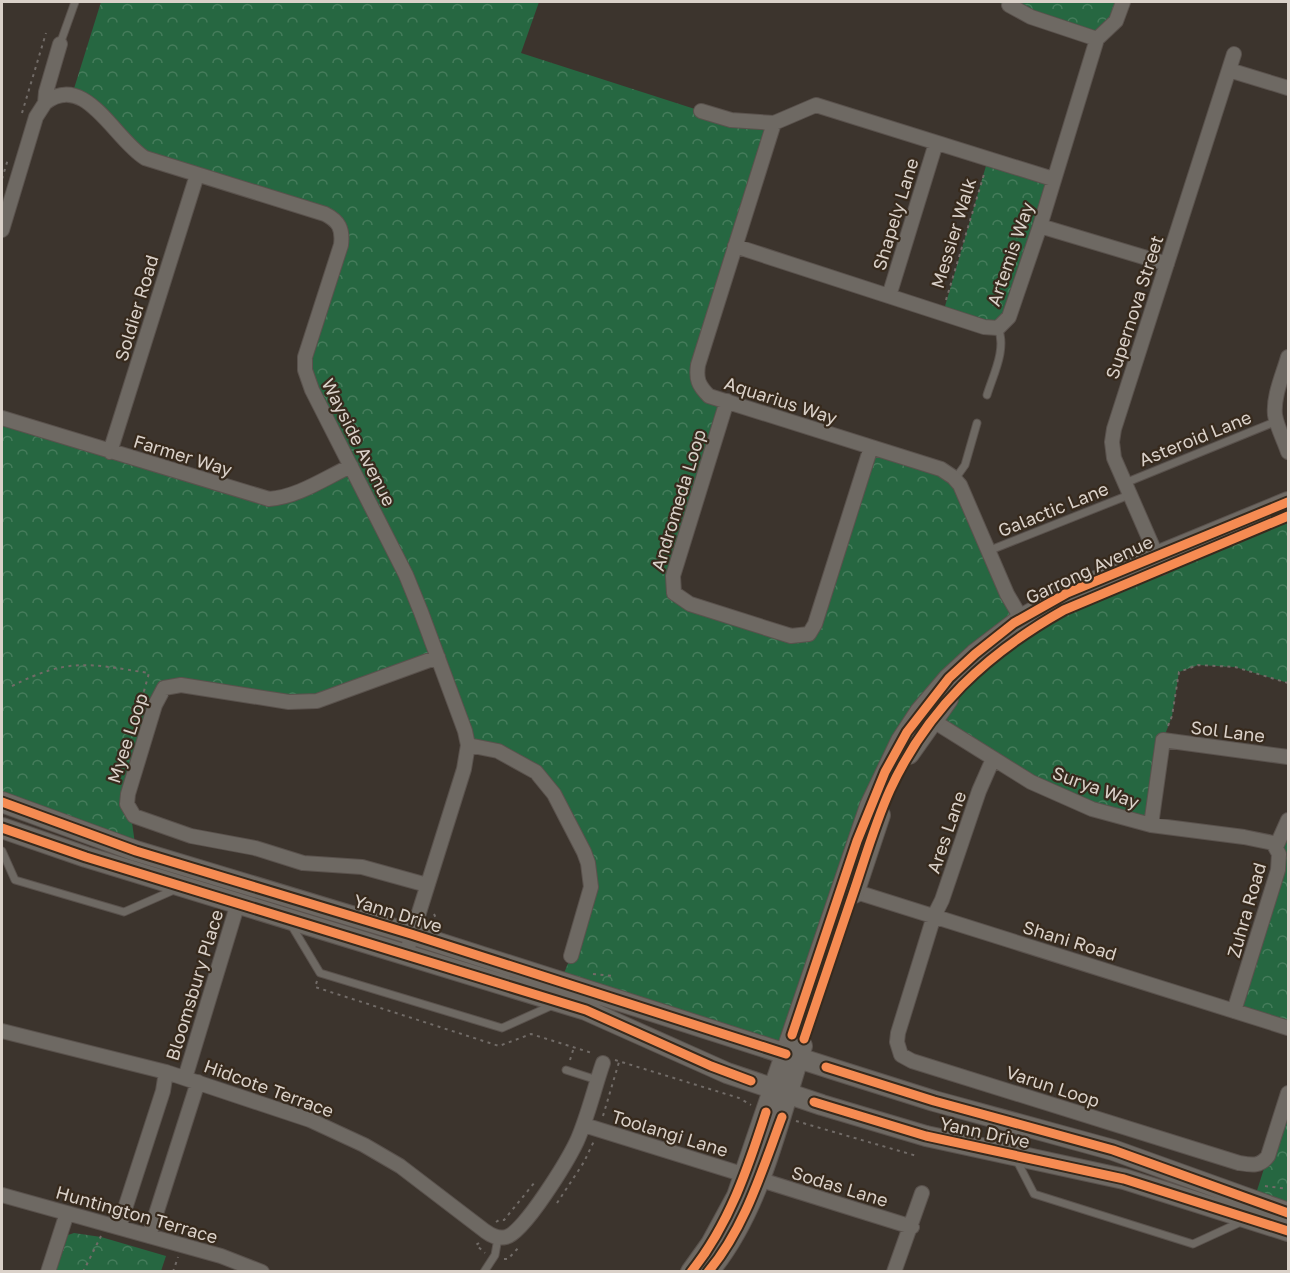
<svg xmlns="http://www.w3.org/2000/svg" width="1290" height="1273" viewBox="0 0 1290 1273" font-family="'Golos Text',sans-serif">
  <defs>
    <pattern id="park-crowns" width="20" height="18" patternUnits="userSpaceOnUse" patternTransform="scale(1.5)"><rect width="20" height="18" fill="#266741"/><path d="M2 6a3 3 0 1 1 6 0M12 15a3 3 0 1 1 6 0" fill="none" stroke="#457c5b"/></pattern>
  </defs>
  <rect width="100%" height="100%" fill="#3c342d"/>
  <path fill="url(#park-crowns)" d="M101,2H539L521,53L701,111L774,123L698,365L699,386L727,401L672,585L690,604L809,634L871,447L953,477L1021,619L901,741L786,1054L560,983L571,956L591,875L536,772L468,745L438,657L317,701L164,688L128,794L136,851L2,804V418L269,499L351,466L306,377L341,245L338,223L155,162L72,95Z
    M997,2H1123L1097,39Z
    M988,159L1053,179L1002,325L943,313Z
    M1288,516V683L1235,667L1198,665L1179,672L1172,716L1163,740L1151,825L1092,809L932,720L958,688L984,664L1033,627L1082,601Z
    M1288,820V1028L1234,1011Z
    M1288,1093V1213L1254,1200Z
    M74,1233L101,1237L166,1256L161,1271H56L68,1235Z"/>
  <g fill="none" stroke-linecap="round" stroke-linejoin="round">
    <defs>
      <path id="lane" d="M60,44L75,2
        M987,395C993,375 1007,349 998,328
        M955,479L965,465L977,423
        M1125,483L1277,421
        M988,551L1129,495
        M2,851L15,880L124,912L174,890
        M290,923L320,973L502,1028L553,1005
        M566,1070L597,1080
        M1016,1159L1034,1194L1193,1244L1243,1221
        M484,1272L495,1255L498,1238"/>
      <path id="street" d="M1009,5L1031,17L1097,39
        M1229,70L1288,88
        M45,103C85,71 114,139 145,158L325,214C339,221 343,229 341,245L305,357V370L312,390L406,575L421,612L465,731L468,745L464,769L406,954
        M701,111L731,120L774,123L816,105L1053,179
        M774,123L698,365C696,379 698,385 709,396L941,469L953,477L960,485L1007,594L1028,630
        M1040,226L1167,264
        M2,230L36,117L45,103L46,92L60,44
        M735,246L984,327L998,328L1009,317L1040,226L1097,39L1116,21L1123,2
        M889,296L936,143
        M1288,357C1283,375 1273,396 1275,415C1277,427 1284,440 1288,452
        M727,401L673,576L674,593L690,604L791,636L809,634L815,624L871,447
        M2,418L269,499C298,497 325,478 351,466
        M110,452L197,175
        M1162,568L1114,458L1112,442L1114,429L1234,54
        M927,717L1031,782L1092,809L1151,825L1244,837L1273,843L1279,854L1278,870L1234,1011
        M468,745L498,751L536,772L554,794L584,852L588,863L591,887L571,956
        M993,759L979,791L942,900L934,916L898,1033L897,1042L901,1055L912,1061L1239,1163C1251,1165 1260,1167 1268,1156L1288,1093
        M1151,825L1163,740L1288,757
        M1276,847L1288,820
        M427,885L362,867L303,863L255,848L191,836L134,816L127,804L128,794L155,705L164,688L181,685L289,702L317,701L438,657
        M847,889L1288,1028
        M2,1031L166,1072L310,1120L364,1145L400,1166L485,1231C492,1236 498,1239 506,1237C524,1233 568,1160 577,1141C588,1116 594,1089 603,1063
        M185,1078L238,903
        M584,1125L745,1175
        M758,1179L912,1227
        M2,1195L221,1256L262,1272
        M119,1227L163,1091L166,1072
        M149,1236L198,1082
        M48,1272L67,1213
        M894,1272L922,1193"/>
      <path id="secondary" d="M909,754L948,699
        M2,802L136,851L411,934L839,1071L934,1101L1113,1150L1288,1213
        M2,828L86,857L586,1010L727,1073L822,1105L926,1136L1124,1179L1288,1231
        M854,893L880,815
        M691,1272L711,1244L737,1196L870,806L901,741L920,712L949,678L975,654L1021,619L1067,593L1288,502
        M708,1272C760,1210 778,1120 802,1046"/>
    </defs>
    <use href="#lane" stroke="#5a524d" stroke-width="9"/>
    <use href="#street" stroke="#5a524d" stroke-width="16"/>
    <use href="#secondary" stroke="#5a524d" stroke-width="22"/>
    <path stroke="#716b67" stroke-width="2" stroke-dasharray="3 4.5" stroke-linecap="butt" d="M22,113L46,33
      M2,179L8,159
      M946,300L985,171
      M12,686C69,657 89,664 149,673L144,691H146
      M1168,726L1172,716L1179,672L1198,665L1235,667L1288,683
      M1288,727V733
      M434,914L439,925
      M593,974L614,976
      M317,981L315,987L499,1046L531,1034L592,1053
      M570,1060L574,1047
      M615,1060L739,1098L751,1105
      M603,1116L619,1062
      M796,1121L917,1156
      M1265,1186L1288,1189
      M557,1203L584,1162L594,1141
      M496,1222L499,1220H504L535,1182
      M479,1243L476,1245L485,1253
      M504,1259H508L520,1246
      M83,1272L101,1236
      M173,1272L178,1257"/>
    <use href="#lane" stroke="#6e6963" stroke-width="7"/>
    <use href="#street" stroke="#6e6963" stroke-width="14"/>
    <use href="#secondary" stroke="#6e6963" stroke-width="20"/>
    <defs>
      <path id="cycleway" d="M2,802L136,851L411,934L786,1054
        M2,828L86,857L586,1010L711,1066L751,1081
        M792,1035L857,841L885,772L907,732L949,678L975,654L1014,623L1067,593L1288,502
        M804,1039C821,988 838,938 855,888C866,855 876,821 890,790C928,708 986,654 1064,610L1288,516
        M826,1067L934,1101L1113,1150L1288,1213
        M814,1102L926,1136L1124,1179L1288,1231
        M691,1272C729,1225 748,1168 766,1112
        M708,1272C745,1228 762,1170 782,1117"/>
    </defs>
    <use href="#cycleway" stroke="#372a1d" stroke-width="13"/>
    <use href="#cycleway" stroke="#f68b52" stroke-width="9"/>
  </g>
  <g text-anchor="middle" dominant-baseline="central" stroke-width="4.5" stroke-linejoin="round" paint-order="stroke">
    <g font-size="18" fill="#dad1c9" stroke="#372a1d">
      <text transform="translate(895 214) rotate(-73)">Shapely Lane</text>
      <text transform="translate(953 233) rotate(-73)">Messier Walk</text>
      <text transform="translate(1010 254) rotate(-71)">Artemis Way</text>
      <text transform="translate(1134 307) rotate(-72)">Supernova Street</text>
      <text transform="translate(136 308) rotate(-73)">Soldier Road</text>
      <text transform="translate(781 400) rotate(18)">Aquarius Way</text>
      <text transform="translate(1195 438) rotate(-22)">Asteroid Lane</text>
      <text transform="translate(359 442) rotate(63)">Wayside Avenue</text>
      <text transform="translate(183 455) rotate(17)">Farmer Way</text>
      <text transform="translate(678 500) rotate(-73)">Andromeda Loop</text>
      <text transform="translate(1053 509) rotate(-22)">Galactic Lane</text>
      <text transform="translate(1089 569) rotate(-25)">Garrong Avenue</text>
      <text transform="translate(1228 731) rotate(7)">Sol Lane</text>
      <text transform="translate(127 738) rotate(-72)">Myee Loop</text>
      <text transform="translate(1096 787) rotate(20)">Surya Way</text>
      <text transform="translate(946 832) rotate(-71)">Ares Lane</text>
      <text transform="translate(1246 910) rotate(-74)">Zuhra Road</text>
      <text transform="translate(398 913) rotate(17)">Yann Drive</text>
      <text transform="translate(1070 940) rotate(17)">Shani Road</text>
      <text transform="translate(194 985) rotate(-73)">Bloomsbury Place</text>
      <text transform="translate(1053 1086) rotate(18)">Varun Loop</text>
      <text transform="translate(269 1088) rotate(20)">Hidcote Terrace</text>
      <text transform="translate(985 1132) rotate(12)">Yann Drive</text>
      <text transform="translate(670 1133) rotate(17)">Toolangi Lane</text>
      <text transform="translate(840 1186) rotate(17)">Sodas Lane</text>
      <text transform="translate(137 1214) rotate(16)">Huntington Terrace</text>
    </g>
  </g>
  <rect width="1290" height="1273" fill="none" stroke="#dad1c9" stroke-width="6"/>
</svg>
